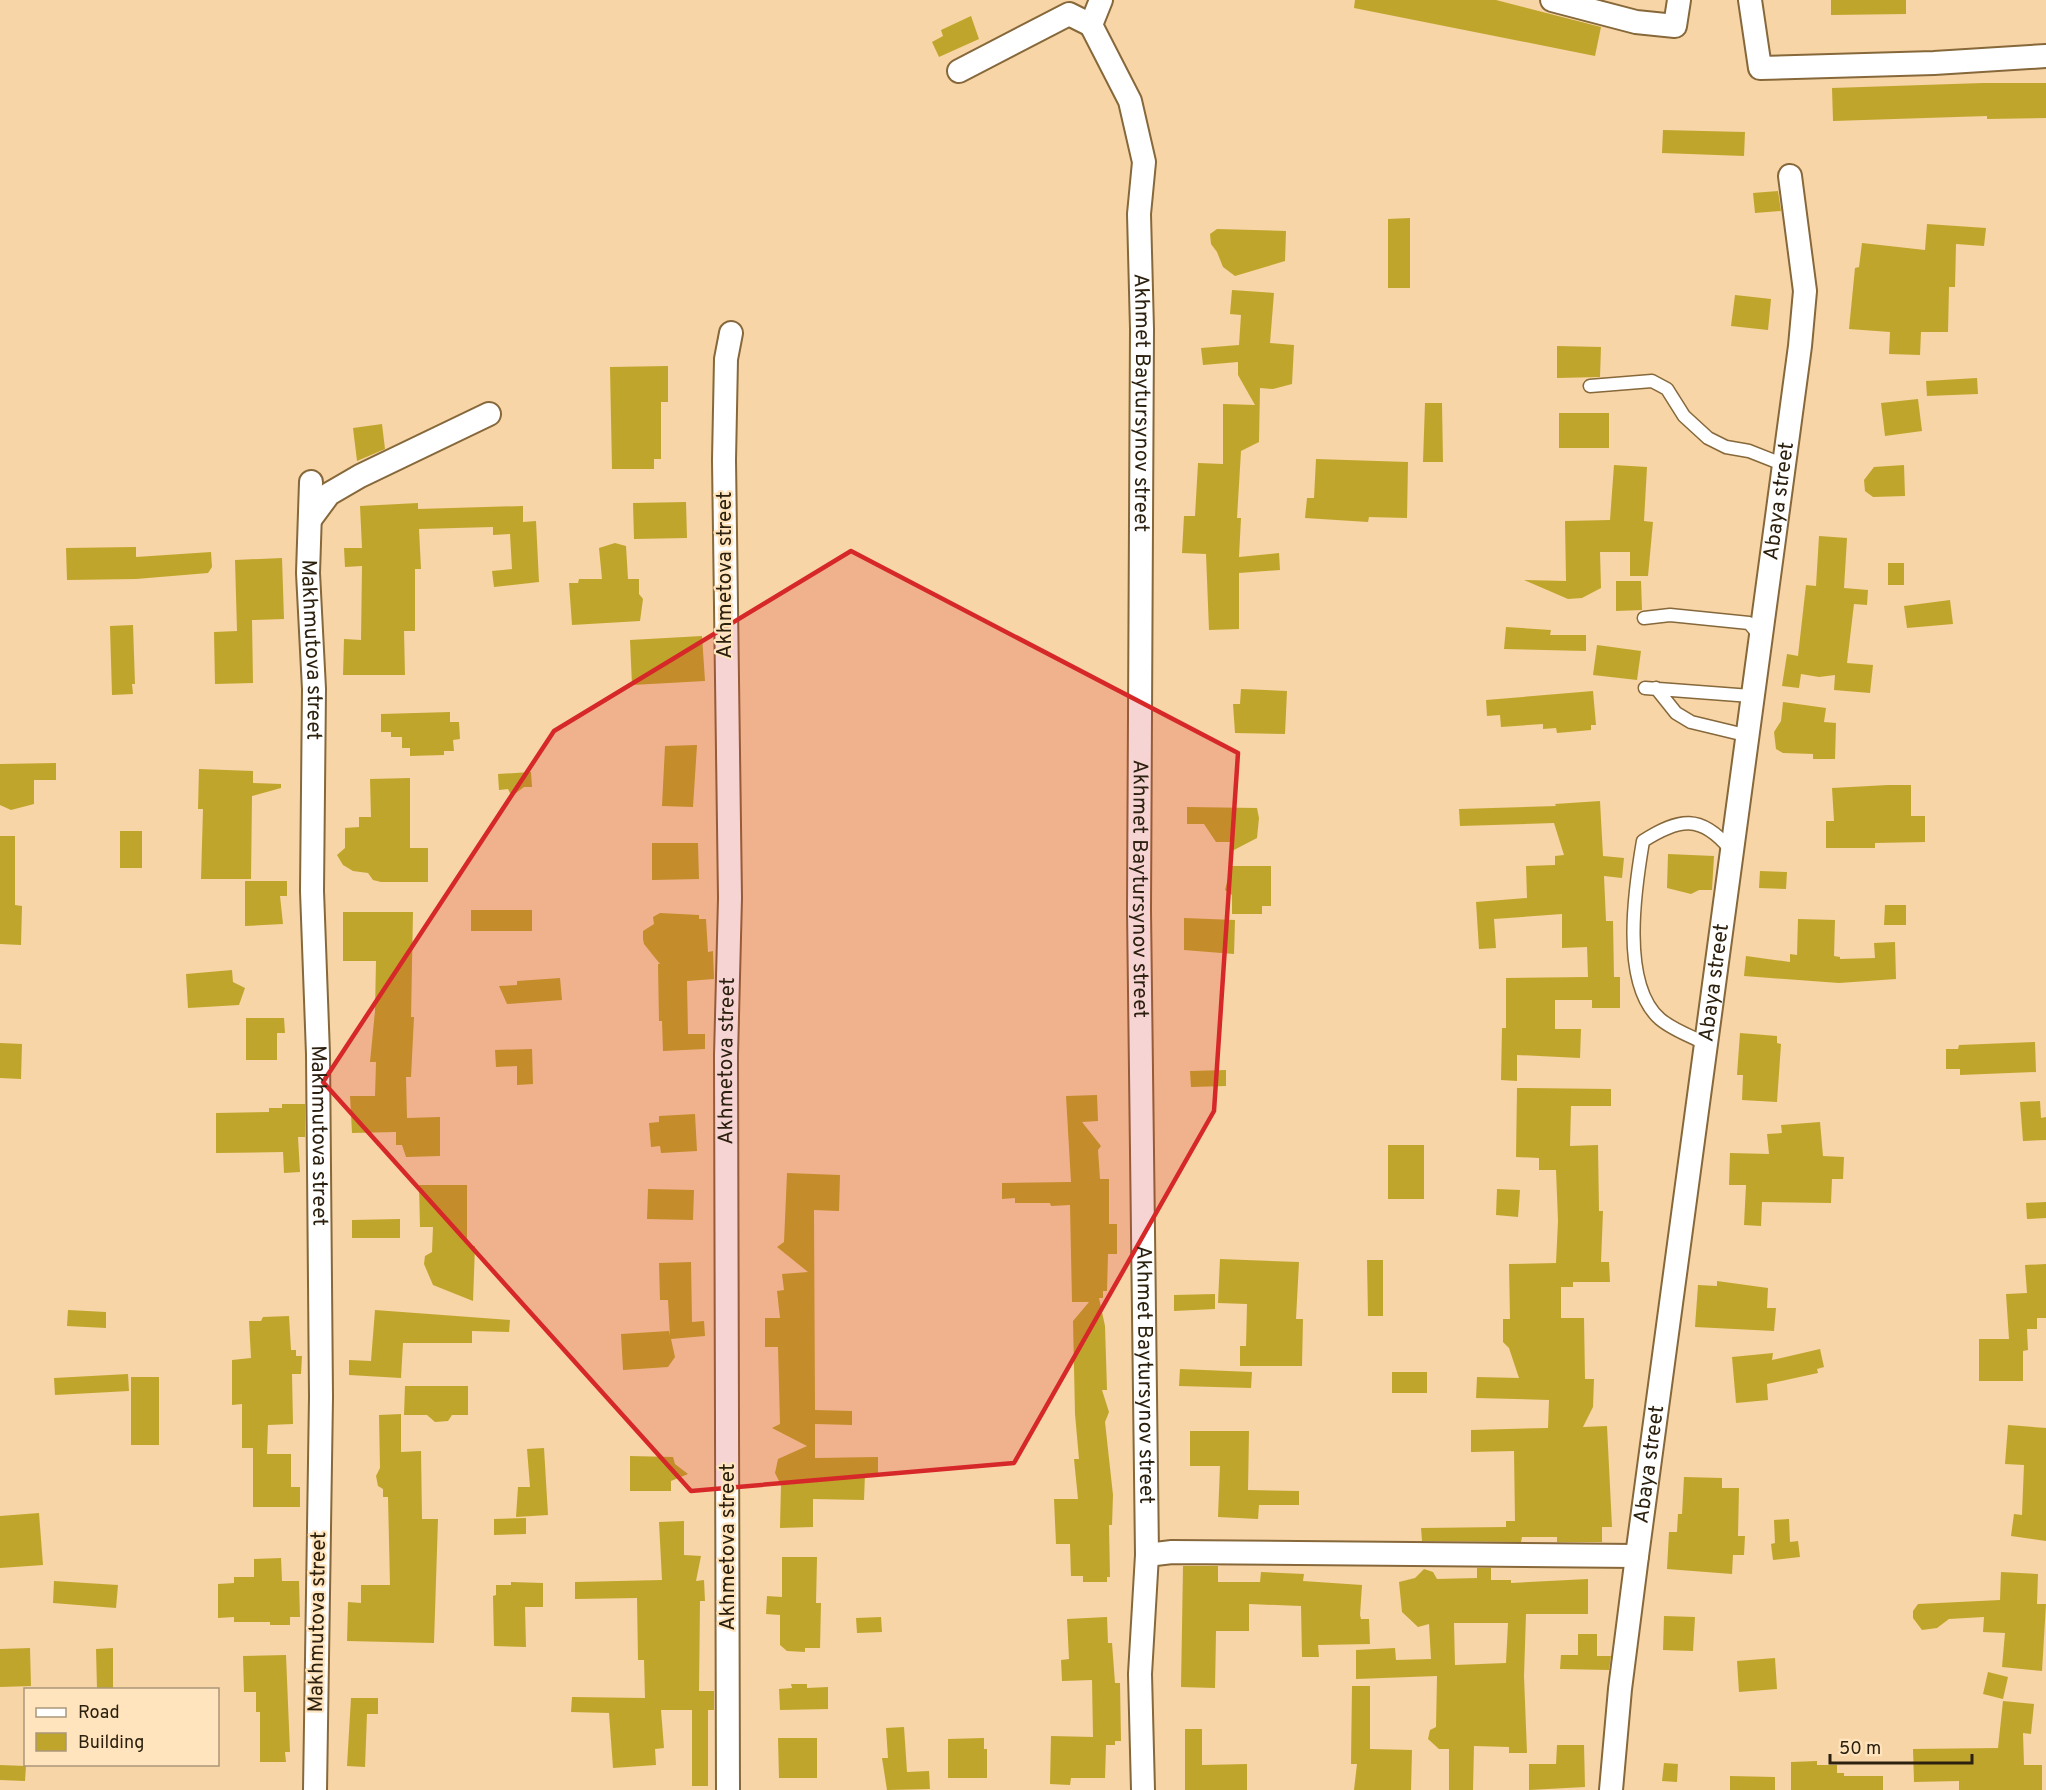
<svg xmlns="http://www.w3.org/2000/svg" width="2046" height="1790" viewBox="0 0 2046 1790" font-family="Overpass,sans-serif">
  <rect width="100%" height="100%" fill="#f7d5a6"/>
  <path fill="#c0a52c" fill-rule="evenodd" d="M1355,0H1496L1601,27L1595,56L1354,8Z
    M1831,0H1906V14L1831,15Z
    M971,16L979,39L939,57L932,42L943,36L941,30Z
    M1983,83H2046V118L1987,119V116L1833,121L1832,88Z
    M1663,130L1745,132L1744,156L1662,153Z
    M1778,191L1781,211L1755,213L1753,193Z
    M1410,218V288H1388V219Z
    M1927,224L1986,228L1984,246L1956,244L1955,287H1949L1948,332H1921L1920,355L1889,354L1890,332L1849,329L1855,268L1859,267L1862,243L1925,250Z
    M1217,229L1286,231L1285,261L1235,276L1223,267L1217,252L1211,244L1210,234Z
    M1232,290L1274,293L1270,343L1294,345L1292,384L1273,389L1260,388L1259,442L1241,451L1237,518H1241L1239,557L1279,553L1280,570L1239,573V629L1209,630L1206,554L1182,553L1184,516H1195L1198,463L1223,464V404L1255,405L1238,375V362L1203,365L1201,348L1239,345L1241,315L1230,314Z
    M1735,295L1771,299L1768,330L1731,326Z
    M1557,346L1601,347L1600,377L1557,378Z
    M668,366V402H661V459H654V469H612L610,367Z
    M1977,378L1978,394L1927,396L1926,381Z
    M1918,399L1922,431L1885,436L1881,403Z
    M1425,403H1442L1443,462H1423Z
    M1559,413H1609V448H1559Z
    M382,424L385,449L357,461L353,428Z
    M1316,459L1408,462L1407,518L1369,517L1368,522L1305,518L1307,498H1314Z
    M1614,465L1647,467L1644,521L1653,522L1648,576H1630V552H1600L1601,588L1582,598L1568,599L1524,580L1566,581L1565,521L1610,520Z
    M1904,465L1905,496L1873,497L1865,491L1864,480L1874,467Z
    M686,502L687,538L634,539L633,503Z
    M418,503V509L523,506V522L536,521L539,582L494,587L492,571L512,569L510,534L493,535V527L419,529L421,569H415V631H404L405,675H343L344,639L361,640L362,566L345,567L344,548H362L360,506Z
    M1819,536L1847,538L1844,588L1868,590L1867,605L1854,604L1847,663L1873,665L1870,693L1834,690L1835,675L1819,677L1801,674L1799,688L1782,686L1787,654L1798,656L1806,585L1816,586Z
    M615,543L626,546L628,579H639V594L643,599L640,621L572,625L569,583H578L579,579H602L599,548Z
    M136,547V557L211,552L212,567L208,573L136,579L67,580L66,548Z
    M282,558L284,619L252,620L253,683L215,684L214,632L237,631L235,560Z
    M1888,563H1904V585H1888Z
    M1616,581H1641L1642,610L1616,611Z
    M1950,600L1953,624L1907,628L1904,606Z
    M133,625L135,684H132L133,694L112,695L110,626Z
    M1506,627L1551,630L1550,635H1586V651L1504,649Z
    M702,636L705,681L632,685L630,640Z
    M1597,645L1641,651L1637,680L1593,675Z
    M1241,689L1287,691L1285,734L1235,733L1233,704H1240Z
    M1593,691L1596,725H1591V730L1557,733L1556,728L1543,729V724L1501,727L1500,715L1487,716L1486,700Z
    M1783,702L1826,708L1824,722L1836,723L1835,759H1813V754L1783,753L1776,749L1774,732L1781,721Z
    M450,712V722H459L460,739L453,740L454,751H444V755L410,756V748H402V737H391V732H381V714Z
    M697,745L693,807L662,806L665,746Z
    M56,763V780H34V804L11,810L0,805V764Z
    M199,769L253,771V783L281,784V788L252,796L251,879H201L203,809H198Z
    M531,772L532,787H524L516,793H510L508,789L499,790L498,774Z
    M410,778V848H428V882H381L373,880L368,873L353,871L343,865L337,855L345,848V828L359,827V817H371L370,779Z
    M1888,785H1911V816H1925V842L1875,843V848H1826V821H1834L1832,788Z
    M1600,801L1603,856L1624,858L1622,878L1604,876L1606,921H1613L1614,977H1620V1008H1592V1000H1555V1029H1581L1580,1058L1517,1055V1081L1501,1080L1502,1028H1506V978L1588,977L1587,947L1562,948V914L1494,919L1496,948L1479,949L1476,902L1527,898L1526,866L1555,865V856L1564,855L1554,823L1460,826L1459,809L1556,806L1555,804Z
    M1187,807L1257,808L1259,818L1257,838L1232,851V842H1216L1204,824H1187Z
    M120,831H142V868H120Z
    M0,836H15V905L22,906L21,945L0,944Z
    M652,843H698L699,879L652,880Z
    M1668,854L1714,856L1712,890H1699L1691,894L1667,888Z
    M1231,866H1271V906H1262V914H1232V895L1225,890Z
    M1760,871L1787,872L1786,889L1759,888Z
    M245,881H287V896H280L283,924L245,926Z
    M1885,905H1906V925H1884Z
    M471,910H532V931H471Z
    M343,912H413L411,1017H414L411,1077H406L407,1118L440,1117V1156L406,1157L402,1145H396V1132L352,1133L350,1096H375L376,1062H370L375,1011L376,961H343Z
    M660,913L699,915V919H706L708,952L713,951L714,979L687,981L688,1034H705V1049L663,1051L662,1021H659L658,964H660L644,944L643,939V931L654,924L653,917Z
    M1184,918L1235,920L1234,954L1184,950Z
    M1798,919L1835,920L1834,956L1840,957V959L1875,958L1874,943L1895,942L1896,979L1839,983L1744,976L1746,956L1790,962V954L1797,955Z
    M232,970L233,982L245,988L239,1005L188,1008L186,974Z
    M560,978L562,1000L507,1004L499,986L517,985V981Z
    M246,1018H284L285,1033H277V1060H246Z
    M1740,1033L1777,1036V1043L1781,1044L1777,1102L1742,1100L1743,1075H1737Z
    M2035,1042L2036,1072L1960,1075V1069H1946V1049H1958L1959,1045Z
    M0,1043L22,1044L21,1079L0,1078Z
    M532,1049L533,1084L517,1085V1066L496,1067L495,1050Z
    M1226,1070V1086L1191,1087L1190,1071Z
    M1517,1088L1611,1089V1106H1571L1570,1146L1598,1145L1599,1211H1603L1601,1262H1609L1610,1282H1573V1287H1561V1318H1584L1585,1379H1594L1593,1407L1583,1427L1607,1426L1612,1527H1602V1542H1557V1537H1522L1521,1542L1422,1541L1421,1528L1506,1527V1521H1515L1514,1451L1471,1452V1430L1548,1428L1549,1400L1476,1398L1477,1377L1519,1378L1509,1348L1503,1342V1319H1510L1509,1264L1556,1263L1558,1221L1556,1170H1539V1158L1516,1157Z
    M1097,1095L1098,1121L1082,1122L1101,1146L1098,1150L1100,1179H1109V1224H1117V1254H1108L1107,1291H1103V1298H1099L1105,1326L1107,1390H1102L1109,1412L1105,1422L1113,1495L1112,1525H1109L1110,1577H1107V1582H1083V1576H1071L1070,1544H1056L1054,1499H1078L1074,1459H1079L1075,1414L1073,1321L1089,1302H1072L1070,1205L1051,1206L1050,1203H1015V1198L1002,1199V1183L1071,1182L1066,1096Z
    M2040,1101L2041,1118L2046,1117V1140L2023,1141L2020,1102Z
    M282,1104H305V1137H298L300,1172L284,1173L283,1152L216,1153V1113L269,1112V1108H282Z
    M695,1114L697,1151L661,1153L660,1146L651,1147L649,1123L659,1122V1116Z
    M1820,1122L1823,1156L1844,1157L1843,1179H1832L1831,1203L1762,1202L1761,1226L1744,1225L1746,1185H1729L1730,1153L1769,1154L1767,1134L1782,1133L1781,1125Z
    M1388,1145H1424V1199H1388Z
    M787,1173L840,1175L839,1211L814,1210L815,1410L852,1411V1425L815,1424V1458L878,1457V1474H865L864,1500L813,1499V1527L780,1528L781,1485L775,1473L778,1459L807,1446L772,1428L780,1424L778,1347H765V1318H780L777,1291L784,1290L782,1274L808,1272L777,1247L784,1242Z
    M419,1185H467V1246H475L473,1301L433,1285L424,1264L425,1256L432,1252L433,1227H420Z
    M648,1189L694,1190L693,1220L647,1219Z
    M1497,1189L1520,1190L1518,1217L1496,1215Z
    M2046,1202V1218L2027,1219L2026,1203Z
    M400,1219V1238H352V1220Z
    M1220,1259L1299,1262L1296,1319H1303L1302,1366H1240V1346H1246L1247,1304L1218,1303Z
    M1367,1260H1383V1316H1368Z
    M691,1262L692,1322L704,1321L705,1336L671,1339L675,1357L668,1367L623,1370L621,1334L669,1331L670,1336L668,1300H660L659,1263Z
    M2046,1264V1318H2037V1329H2027L2028,1350L2023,1351V1381H1979V1339H2009L2006,1294L2027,1293L2025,1265Z
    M1717,1281L1768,1288L1767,1308H1776L1774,1331L1695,1327L1698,1285L1717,1286Z
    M1215,1294V1309L1174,1311V1295Z
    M68,1310L106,1312V1328L67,1326Z
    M375,1310L510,1320L509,1332L472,1331V1343H403L401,1378L349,1375V1360L371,1361Z
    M289,1316L291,1350H296V1356H302L301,1374H292L293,1424L268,1425L267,1454H291V1487H300V1507H253V1448H242V1404L232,1405V1360L251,1358L249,1321H261L263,1317Z
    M1820,1349L1824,1367L1817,1369L1818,1373L1767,1384L1768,1400L1736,1403L1732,1357L1773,1353L1772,1360Z
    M1180,1369L1252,1372L1251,1388L1179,1386Z
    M1392,1372H1427V1393H1392Z
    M128,1374L129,1391L55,1395L54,1378Z
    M131,1377H159V1445H131Z
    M405,1386H468V1415H452L448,1421L435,1422L427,1415H404Z
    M401,1414V1452L421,1451L422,1519H438L434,1643L347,1641L348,1602L361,1603V1585H390L388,1497H383V1489L378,1486L376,1476L380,1468L379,1415Z
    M2008,1425L2046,1428V1541L2011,1536L2014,1514L2022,1515L2024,1465L2005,1464Z
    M1190,1431H1249L1248,1490L1299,1491V1505H1259L1258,1519L1218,1517L1220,1466H1190Z
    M544,1448L548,1515L516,1517L518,1487H530L527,1449Z
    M630,1456L673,1457L675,1464L688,1474L671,1481V1491H630Z
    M1684,1477L1722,1478V1488H1739L1738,1536H1745L1744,1555H1733L1732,1574L1667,1569L1669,1532H1677L1678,1514H1682Z
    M39,1513L43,1565L0,1568V1516Z
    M526,1518V1534L494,1535V1519Z
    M1789,1519L1790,1542L1798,1541L1800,1557L1773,1560L1771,1544L1775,1543L1774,1520Z
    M684,1521V1555L701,1556L696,1581L704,1580L705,1601H700L699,1691H714V1710H708V1786H692V1710H661L664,1748L655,1749L656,1765L613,1768L609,1713L571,1712L572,1697L645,1698L644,1660H638L637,1598L575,1599V1582L662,1580L659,1522Z
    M782,1557H817L816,1603H821L820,1648H805V1652L787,1651L780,1645V1615L766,1614L767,1596L782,1597Z
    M281,1558L282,1581H299L300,1617H290V1625H270V1622H234V1617L218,1618V1584L234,1583V1577H254V1559Z
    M1183,1566H1218V1582H1260L1261,1572L1304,1574L1303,1581L1362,1585L1360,1615L1361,1619H1369L1370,1644L1318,1645L1319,1657H1302L1301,1606L1249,1604V1631H1216L1215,1688L1181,1687Z
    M1477,1568H1491V1580H1511V1583L1588,1579V1614H1526L1524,1676L1527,1753H1509V1747L1474,1746L1473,1790H1449V1749H1439L1428,1739L1430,1730L1436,1727L1437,1676L1356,1679V1650L1395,1648L1396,1660L1431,1659L1429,1624L1418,1627L1402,1612L1399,1582L1415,1578L1424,1569L1433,1572L1437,1579L1477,1578ZM1454,1623H1508L1506,1663L1455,1665Z
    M2001,1572L2038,1574L2037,1604H2046L2042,1671L2002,1667L2005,1633L1983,1632L1984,1617L1949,1619L1937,1628L1922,1630L1913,1618V1611L1918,1604L2000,1600Z
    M54,1581L118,1585L116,1608L53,1603Z
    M511,1582L543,1583V1607H525L526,1647L494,1646L493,1596L496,1595V1585H511Z
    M1664,1616L1695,1617L1693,1651L1663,1650Z
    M881,1617L882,1632L857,1633L856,1618Z
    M1107,1617L1108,1643H1112L1115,1683H1120L1121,1741H1115V1745H1106L1105,1778H1071L1070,1785L1050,1784L1051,1736L1093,1737L1092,1680L1062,1681L1061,1660L1069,1659L1067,1619Z
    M1578,1634H1597V1656H1611L1609,1670L1560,1669L1561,1655H1578Z
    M30,1648L31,1686L0,1687V1649Z
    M113,1648V1689H97L96,1649Z
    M286,1655L290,1752H285L286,1762H260V1712H256V1692H244L243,1656Z
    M1775,1658L1777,1689L1739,1692L1737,1661Z
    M1988,1672L2008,1677L2003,1699L1983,1694Z
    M791,1684H807V1688L828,1687V1709L780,1710L779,1689L792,1688Z
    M1352,1686H1370V1749L1412,1750L1411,1790H1354L1357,1764H1351Z
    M351,1698H378V1714H367L365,1767L347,1766Z
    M2003,1701L2034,1704L2031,1734L2023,1733L2024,1765H2042V1790H1959V1781L1914,1782L1913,1749L1998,1748Z
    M904,1727L907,1772L929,1771L930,1789L887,1790L882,1758H888L886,1728Z
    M1185,1729H1202V1765L1247,1764V1790H1185Z
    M778,1738H817V1778H779Z
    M984,1738V1749H987V1778H948V1739Z
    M1557,1745H1584L1585,1787L1529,1790V1764H1556Z
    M1817,1761V1765H1837V1773H1844V1776H1883V1790H1791V1762Z
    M1664,1763L1678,1764L1677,1782L1662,1781Z
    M0,1765L26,1766L25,1781L0,1780Z
    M1730,1776L1775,1777V1790H1730Z"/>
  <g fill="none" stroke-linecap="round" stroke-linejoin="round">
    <defs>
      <path id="lane" d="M1590,386L1652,381L1667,389L1684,416L1708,438L1726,447L1749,451L1782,464
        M1644,618L1670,615L1749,623L1760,636
        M1645,688L1751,696
        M1656,688L1676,713L1691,722L1745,735
        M1705,1043C1690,1036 1673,1030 1660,1019C1620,984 1635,888 1643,841C1679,818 1701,814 1730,849"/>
      <g id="street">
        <path id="s1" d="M1101,0L1091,25L1130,101L1144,162L1139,214L1142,329L1139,910L1147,1555L1140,1674L1143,1790"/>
        <path d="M1552,0L1636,22L1675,26L1679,0"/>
        <path d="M1750,0L1760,68L1934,63L2046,56"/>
        <path d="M959,71L1069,14L1091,25"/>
        <path id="s2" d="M311,482L308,573L314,689L312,891L318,1054L321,1397L315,1790"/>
        <path d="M312,517L329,494L360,476L489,414"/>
        <path d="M1147,1555L1172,1552L1637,1556"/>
        <path id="s3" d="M728,1790L726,1056L730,898L724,460L726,359L731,333"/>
        <path id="s4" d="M1611,1790L1620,1689L1637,1556L1800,346L1805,291L1790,176"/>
      </g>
    </defs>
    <use href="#lane" stroke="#86683b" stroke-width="15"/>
    <use href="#street" stroke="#86683b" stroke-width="26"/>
    <use href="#lane" stroke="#fff" stroke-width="12"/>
    <use href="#street" stroke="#fff" stroke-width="22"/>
  </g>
  <path fill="#d62828" fill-opacity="0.2" stroke="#d62828" stroke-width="4.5" stroke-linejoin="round" d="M851,551L1238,753L1214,1111L1014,1463L691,1491L323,1082L554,731Z"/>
  <g text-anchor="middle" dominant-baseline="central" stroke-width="4.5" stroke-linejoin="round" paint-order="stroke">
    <g font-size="21" fill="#2c200e" stroke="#ffe4be">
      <text stroke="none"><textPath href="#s1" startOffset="416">Akhmet Baytursynov street</textPath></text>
      <text stroke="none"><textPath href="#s4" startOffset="1300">Abaya street</textPath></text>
      <text transform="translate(725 575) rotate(-90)">Akhmetova street</text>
      <text stroke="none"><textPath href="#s2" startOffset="168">Makhmutova street</textPath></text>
      <text stroke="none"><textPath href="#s1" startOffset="902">Akhmet Baytursynov street</textPath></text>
      <text stroke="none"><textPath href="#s4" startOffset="814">Abaya street</textPath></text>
      <text stroke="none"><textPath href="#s3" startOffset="729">Akhmetova street</textPath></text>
      <text stroke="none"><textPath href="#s2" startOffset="654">Makhmutova street</textPath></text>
      <text stroke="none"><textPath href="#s1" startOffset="1388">Akhmet Baytursynov street</textPath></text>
      <text stroke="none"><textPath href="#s4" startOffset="328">Abaya street</textPath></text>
      <text transform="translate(728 1547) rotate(-90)">Akhmetova street</text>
      <text transform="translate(318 1622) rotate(-89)">Makhmutova street</text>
    </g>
  </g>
  <rect x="24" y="1688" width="195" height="78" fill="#ffe4be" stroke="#ab9678" stroke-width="1.5"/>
  <rect x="36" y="1708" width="30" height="9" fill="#ffffff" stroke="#ab9678" stroke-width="1.5"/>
  <text x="78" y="1718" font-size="18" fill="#2c200e">Road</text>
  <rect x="36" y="1733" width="30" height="18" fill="#c0a52c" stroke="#ab9678" stroke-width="1.5"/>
  <text x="78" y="1748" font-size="18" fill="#2c200e">Building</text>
  <path d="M1830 1754v9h142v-9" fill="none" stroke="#2c200e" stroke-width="3"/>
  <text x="1839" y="1754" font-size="18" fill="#2c200e" stroke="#ffe4be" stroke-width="4.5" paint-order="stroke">50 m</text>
</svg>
